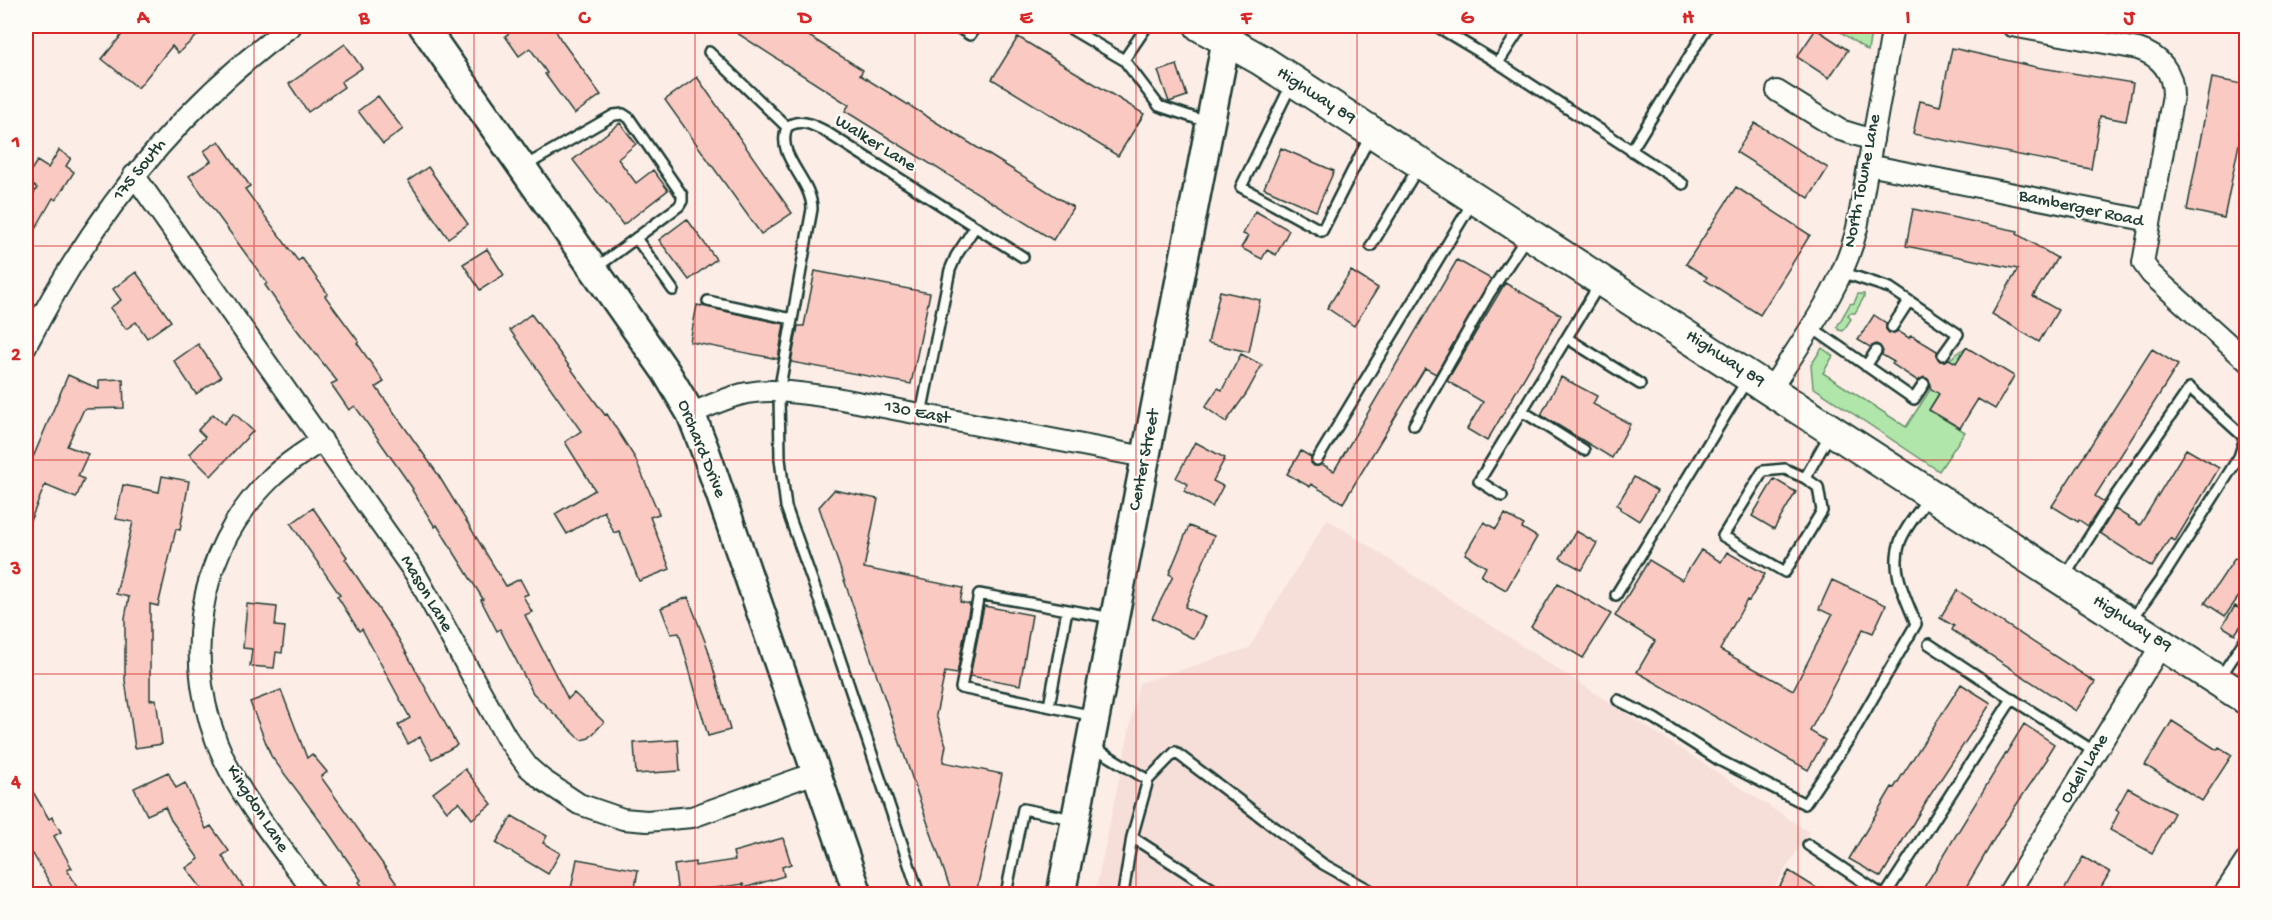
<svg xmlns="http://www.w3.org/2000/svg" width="2272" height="920" viewBox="0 0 2272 920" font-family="'Gochi Hand',sans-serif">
  <rect width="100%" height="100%" fill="#fcede7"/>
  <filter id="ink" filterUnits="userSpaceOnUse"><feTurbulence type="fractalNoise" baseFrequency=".0167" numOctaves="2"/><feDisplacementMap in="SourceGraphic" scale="12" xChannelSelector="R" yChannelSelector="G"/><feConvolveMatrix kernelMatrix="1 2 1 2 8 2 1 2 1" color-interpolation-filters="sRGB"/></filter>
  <g filter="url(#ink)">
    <path fill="#f7dfd9" d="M1327,519L1809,832L1770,894H1095L1139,683L1249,648Z"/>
    <path fill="#b0e6a9" stroke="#68926e" stroke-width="1.5" d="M1832,26H1872L1868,51Z
      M1858,294H1864V297L1855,313H1850L1848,315L1851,319L1843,331L1839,330L1837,327L1850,304L1854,303Z
      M1966,347L1929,410L1965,432L1939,471L1813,387L1811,365L1822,348L1833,356L1823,373L1906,427L1950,359Z"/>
    <path fill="#facac2" stroke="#1f3d34" stroke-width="1.5" d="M129,26H208L178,53L172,46L138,88L102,59Z
      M520,26H553L561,40L601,95L574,114L545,74L547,73L530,48L519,56L505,36Z
      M726,26H793L863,70L860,75L1073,207L1053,240L845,111L849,105Z
      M1816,29L1848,50L1829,78L1797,57Z
      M1018,37L1144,114L1118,156L992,79Z
      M345,44L362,68L341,82L344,87L308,112L289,84Z
      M1952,48L2036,67L2133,83L2126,121L2100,116L2091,169L1913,134L1920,101L1940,106Z
      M1177,65L1187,96L1169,102L1158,71Z
      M697,77L792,213L761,234L665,100Z
      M2212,78L2247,85V96L2239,134H2241L2224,218L2187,210Z
      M378,96L403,129L383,144L358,111Z
      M620,123L636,144L618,159L636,183L653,170L668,190L623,225L573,160Z
      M1755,123L1828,168L1809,198L1736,152Z
      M219,141L250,186L245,189L298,261L302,258L328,294L325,296L359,342L357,343L384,382L376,387L437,473L506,586L520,579L528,594L523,596L532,612L525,615L568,699L574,693L604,722L589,738L581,740L533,693L500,629L497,631L481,600L483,599L437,525L435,527L412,490L413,489L355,406L349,410L331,384L337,381L290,321L265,285L267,283L189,176L211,161L204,151Z
      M1281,148L1334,171L1316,211L1264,188Z
      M59,150L71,158L66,166L74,172L56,200L53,198L26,245V207L37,188L26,180V178L37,161L48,168Z
      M428,167L468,224L448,238L408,181Z
      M1736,187L1810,235L1760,315L1705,280L1707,277L1686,264Z
      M1913,209L2018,231L2017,234L2057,258L2033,296L2058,310L2039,342L1992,314L2018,269L1906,246Z
      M1255,211L1289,230L1276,255L1267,250L1262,259L1241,248L1248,236L1243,234Z
      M687,219L716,259L689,280L659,240Z
      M487,249L504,275L480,290L463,264Z
      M1457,260L1491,279L1436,374L1425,368L1343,503L1311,484L1310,487L1287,474L1301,451L1311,457V463L1314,466L1322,464L1334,471Z
      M815,271L930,293L911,384L791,362L798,326H804Z
      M1351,271L1378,288L1354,326L1327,308Z
      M136,272L171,321L147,338L136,322L126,329L110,308L121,300L113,289Z
      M1505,283L1561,315L1487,441L1467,429L1483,402L1447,381Z
      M1220,291L1260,300L1249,352L1208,343Z
      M697,305L784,324L778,359L690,342Z
      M531,314L605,415L607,414L635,458L659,514L650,517L670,569L639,581L619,531L614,533L604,511L567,534L555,514L595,490L565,442L581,431L510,330Z
      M1874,315L1886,323V329L1889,333H1894L1898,331L1909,338L1911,335L1937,351V357L1940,361H1945L1949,359L1956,363L1966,347L2014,376L1995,409L1978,399L1960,428L1929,410L1939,394L1930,388L1931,384L1928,379L1924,377L1918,381L1892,364L1894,362L1882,355L1883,351L1880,346L1876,344L1870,347L1858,340Z
      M198,344L221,377L196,394L174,361Z
      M2152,349L2178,365L2095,496L2104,502L2088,526L2079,520L2078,522L2052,506Z
      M1241,354L1262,365L1246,394L1226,422L1205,407L1218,388L1222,390Z
      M68,375L99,389V380L123,379L124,408L84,409L67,446L88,454L78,476L84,479L76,498L45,485L26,531V474Z
      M1561,377L1597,396L1593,404L1630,424L1612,458L1541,415Z
      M234,413L253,431L211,476L189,454L205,437L198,430L213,414L224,424Z
      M1195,442L1225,458L1213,481L1223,486L1212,507L1184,491L1188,484L1176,478Z
      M2186,449L2219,468L2175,541L2170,538L2152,567L2100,533L2115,509L2140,525Z
      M162,476L189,481L180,530L176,529L158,606L150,604V700L156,699L162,744L135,748L125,680V618L129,597L116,594L133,522L116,519L123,485L159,492Z
      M1634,477L1657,491L1639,521L1620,509L1621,507L1617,505Z
      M1774,479L1796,492L1774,529L1752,516Z
      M834,490L878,499L864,568L963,588L960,602L970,604L957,674L945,672L936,715L946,745L943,762L1002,774L976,894H952L819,507Z
      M313,508L347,557L345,559L398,638L457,745L432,759L420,737L408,744L398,725L410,718L362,629L359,631L337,596L340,595L291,524Z
      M1505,514L1524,525L1522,528L1537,537L1506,590L1481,576L1486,567L1465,554L1484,522L1496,529Z
      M1189,526L1214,536L1185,607L1205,617L1194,639L1152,618L1173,576L1169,574Z
      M1576,531L1597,543L1582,570L1560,558Z
      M1701,550L1721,562L1727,552L1765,574L1749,601L1747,600L1720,650L1793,690L1832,615L1819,609L1832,580L1886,605L1873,633L1863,629L1810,731L1825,740L1808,770L1637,672L1655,641L1615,616L1649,560L1682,580Z
      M2235,558L2247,566V585L2225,616L2205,603Z
      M1558,583L1611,614L1583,658L1531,627Z
      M1957,590L1972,600L1971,602L2095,682L2076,711L1952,630L1954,626L1940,618Z
      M688,597L708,649L730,730L708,736L679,633L671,634L661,608Z
      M247,604L277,607L275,626L285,627L282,653L276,652L274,668L250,666L252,649L243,648Z
      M984,606L1032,615L1020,685L970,676Z
      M2235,606L2247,613V617L2235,634L2222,626Z
      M1961,684L1991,703L1927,800L1881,877L1849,859L1892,787L1894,788Z
      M281,690L307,758L312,754L327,772L321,777L404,894H368L359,882L361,880L326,829L271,756L250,702Z
      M2172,721L2217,750L2219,747L2232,755L2202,801L2145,765Z
      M2024,724L2054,744L2046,757L2048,758L2000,829L1962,894H1920Z
      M678,740L680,771L636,774L634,743Z
      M465,769L492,804L472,819L459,802L447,811L433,793Z
      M168,772L176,788L185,783L206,829L211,826L229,851L222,856L248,894H206L186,868L199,859L171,820L165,807L147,815L134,788Z
      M26,780L49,819L52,817L61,832L54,836L72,868L67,870L82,894H56L33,854L26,858Z
      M2128,788L2174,813L2152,853L2110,830L2119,812L2116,810Z
      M512,816L547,836L543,843L560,853L548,874L496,843Z
      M783,838L791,864L782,867L784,876L744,888L743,884L701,890L702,894H678L674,865L695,862V866L735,860L733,852Z
      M2083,857L2110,872L2097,894H2062Z
      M577,859L638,870L634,894H600L571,889Z
      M1789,871L1826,894H1775Z"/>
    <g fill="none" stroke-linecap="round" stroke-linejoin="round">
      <defs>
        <path id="lane" d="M956,26L970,35L976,26
          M1066,26L1124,60
          M1147,26L1124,60L1159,106L1207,122
          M1436,26L1498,63L1522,26
          M709,52L787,127
          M1498,63L1683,184
          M1292,83L1241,187L1322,231L1371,134
          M1631,151L1708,26
          M525,166L614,115L623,114L629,118L682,195V201L679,206L596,268
          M636,238L673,290
          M1371,246L1419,166
          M1841,272L1890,288L1958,334L1943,355
          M708,301L792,319
          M1811,327L1914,399L1924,384
          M1892,327L1909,301
          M1567,338L1640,384
          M1866,366L1876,351
          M1522,411L1584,450
          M921,414L950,270L956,256L975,227
          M1414,425L1489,294L1526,238
          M1317,460L1472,203
          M1805,478L1785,469L1763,471L1723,536L1785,572L1822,511L1818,487L1805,478L1830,434
          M1502,496L1479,481L1599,285
          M2064,577L2116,495L2190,388L2245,438L2239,457L2166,572L2131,621
          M1616,595L1747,380
          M1929,644L2012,699
          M2219,679L2246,638
          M1618,700L1655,719L1719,760L1805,804L1851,736L1916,624C1906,598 1890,571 1900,542C1905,527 1919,512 1928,498
          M1049,706L1067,610
          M1094,716L961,688L979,594L1112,618
          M1092,746L1148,780
          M1132,837L1220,894
          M1808,845L1881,894
          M919,894L836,647L786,507L780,459L779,392L812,209C812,179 775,157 787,127C799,118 811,124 823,130L1023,257
          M1006,894L1023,809L1073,819
          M1123,894L1132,837L1148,780L1175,752L1323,864L1377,894
          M1886,894L2012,699L2095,752"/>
        <path id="street" d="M2012,26L2138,49C2160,56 2173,71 2173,95L2143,263L2151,274L2246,360
          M1777,91L1840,130L1873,140
          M1868,165L2150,221
          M134,175L415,573L506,737L528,767L543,780L579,804L623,819L647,821L692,817L815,773
          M26,346C90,221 176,109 291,26
          M1771,389C1803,338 1843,288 1857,228L1893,26
          M691,414C709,406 727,397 747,393C776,388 808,394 836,398L1145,457
          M315,894C286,853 245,804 224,759C180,665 195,552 271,478C286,463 305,452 322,440
          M2008,894L2162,644
          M2224,894L2246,861"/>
        <path id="secondary" d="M423,26L666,372L691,414L705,450L858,894
          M1061,894L1229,26"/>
        <path id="primary" d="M1200,26L1261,60L2246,699"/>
      </defs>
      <use href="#lane" stroke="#1f3d34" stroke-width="14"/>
      <use href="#street" stroke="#1f3d34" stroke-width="24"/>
      <use href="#secondary" stroke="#1f3d34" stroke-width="32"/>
      <use href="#primary" stroke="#1f3d34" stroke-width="34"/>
      <use href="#lane" stroke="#fdfcf7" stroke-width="9"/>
      <use href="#street" stroke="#fdfcf7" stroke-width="20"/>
      <use href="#secondary" stroke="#fdfcf7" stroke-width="27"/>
      <use href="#primary" stroke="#fdfcf7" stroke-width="30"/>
    </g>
  </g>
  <path fill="none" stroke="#d62828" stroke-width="1.5" stroke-opacity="0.55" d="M254,26V894M474,26V894M695,26V894M915,26V894M1136,26V894M1357,26V894M1577,26V894M1798,26V894M2018,26V894M26,246H2246M26,460H2246M26,674H2246"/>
  <g text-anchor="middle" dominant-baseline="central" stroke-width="4.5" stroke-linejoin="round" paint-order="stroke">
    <g font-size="18" fill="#1f3d34" stroke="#fdfcf7">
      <text transform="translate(1316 96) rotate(33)">Highway 89</text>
      <text transform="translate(875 144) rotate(32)">Walker Lane</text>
      <text transform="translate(140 170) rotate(-51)">175 South</text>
      <text transform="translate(1863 181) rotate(-79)">North Towne Lane</text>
      <text transform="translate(2081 209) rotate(12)">Bamberger Road</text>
      <text transform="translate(1725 359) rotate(33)">Highway 89</text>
      <text transform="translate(917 413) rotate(11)">130 East</text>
      <text transform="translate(701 449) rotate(68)">Orchard Drive</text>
      <text transform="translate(1145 460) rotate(-79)">Center Street</text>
      <text transform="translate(426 594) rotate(59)">Mason Lane</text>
      <text transform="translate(2132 624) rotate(33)">Highway 89</text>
      <text transform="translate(2085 769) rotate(-59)">Odell Lane</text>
      <text transform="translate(257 809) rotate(57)">Kingdon Lane</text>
    </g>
  </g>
  <rect width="2272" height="920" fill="none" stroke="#fdfcf7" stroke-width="66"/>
  <rect x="33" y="33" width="2206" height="854" fill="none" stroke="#d62828" stroke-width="2"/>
  <g font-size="20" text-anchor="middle" font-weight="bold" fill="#d62828">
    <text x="143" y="23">A</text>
    <text x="364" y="23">B</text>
    <text x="584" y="23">C</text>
    <text x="805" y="23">D</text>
    <text x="1026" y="23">E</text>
    <text x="1246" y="23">F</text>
    <text x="1467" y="23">G</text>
    <text x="1688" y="23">H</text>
    <text x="1908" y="23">I</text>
    <text x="2129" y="23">J</text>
    <text x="16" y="147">1</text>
    <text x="16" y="360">2</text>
    <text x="16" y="574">3</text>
    <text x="16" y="787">4</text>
  </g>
</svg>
